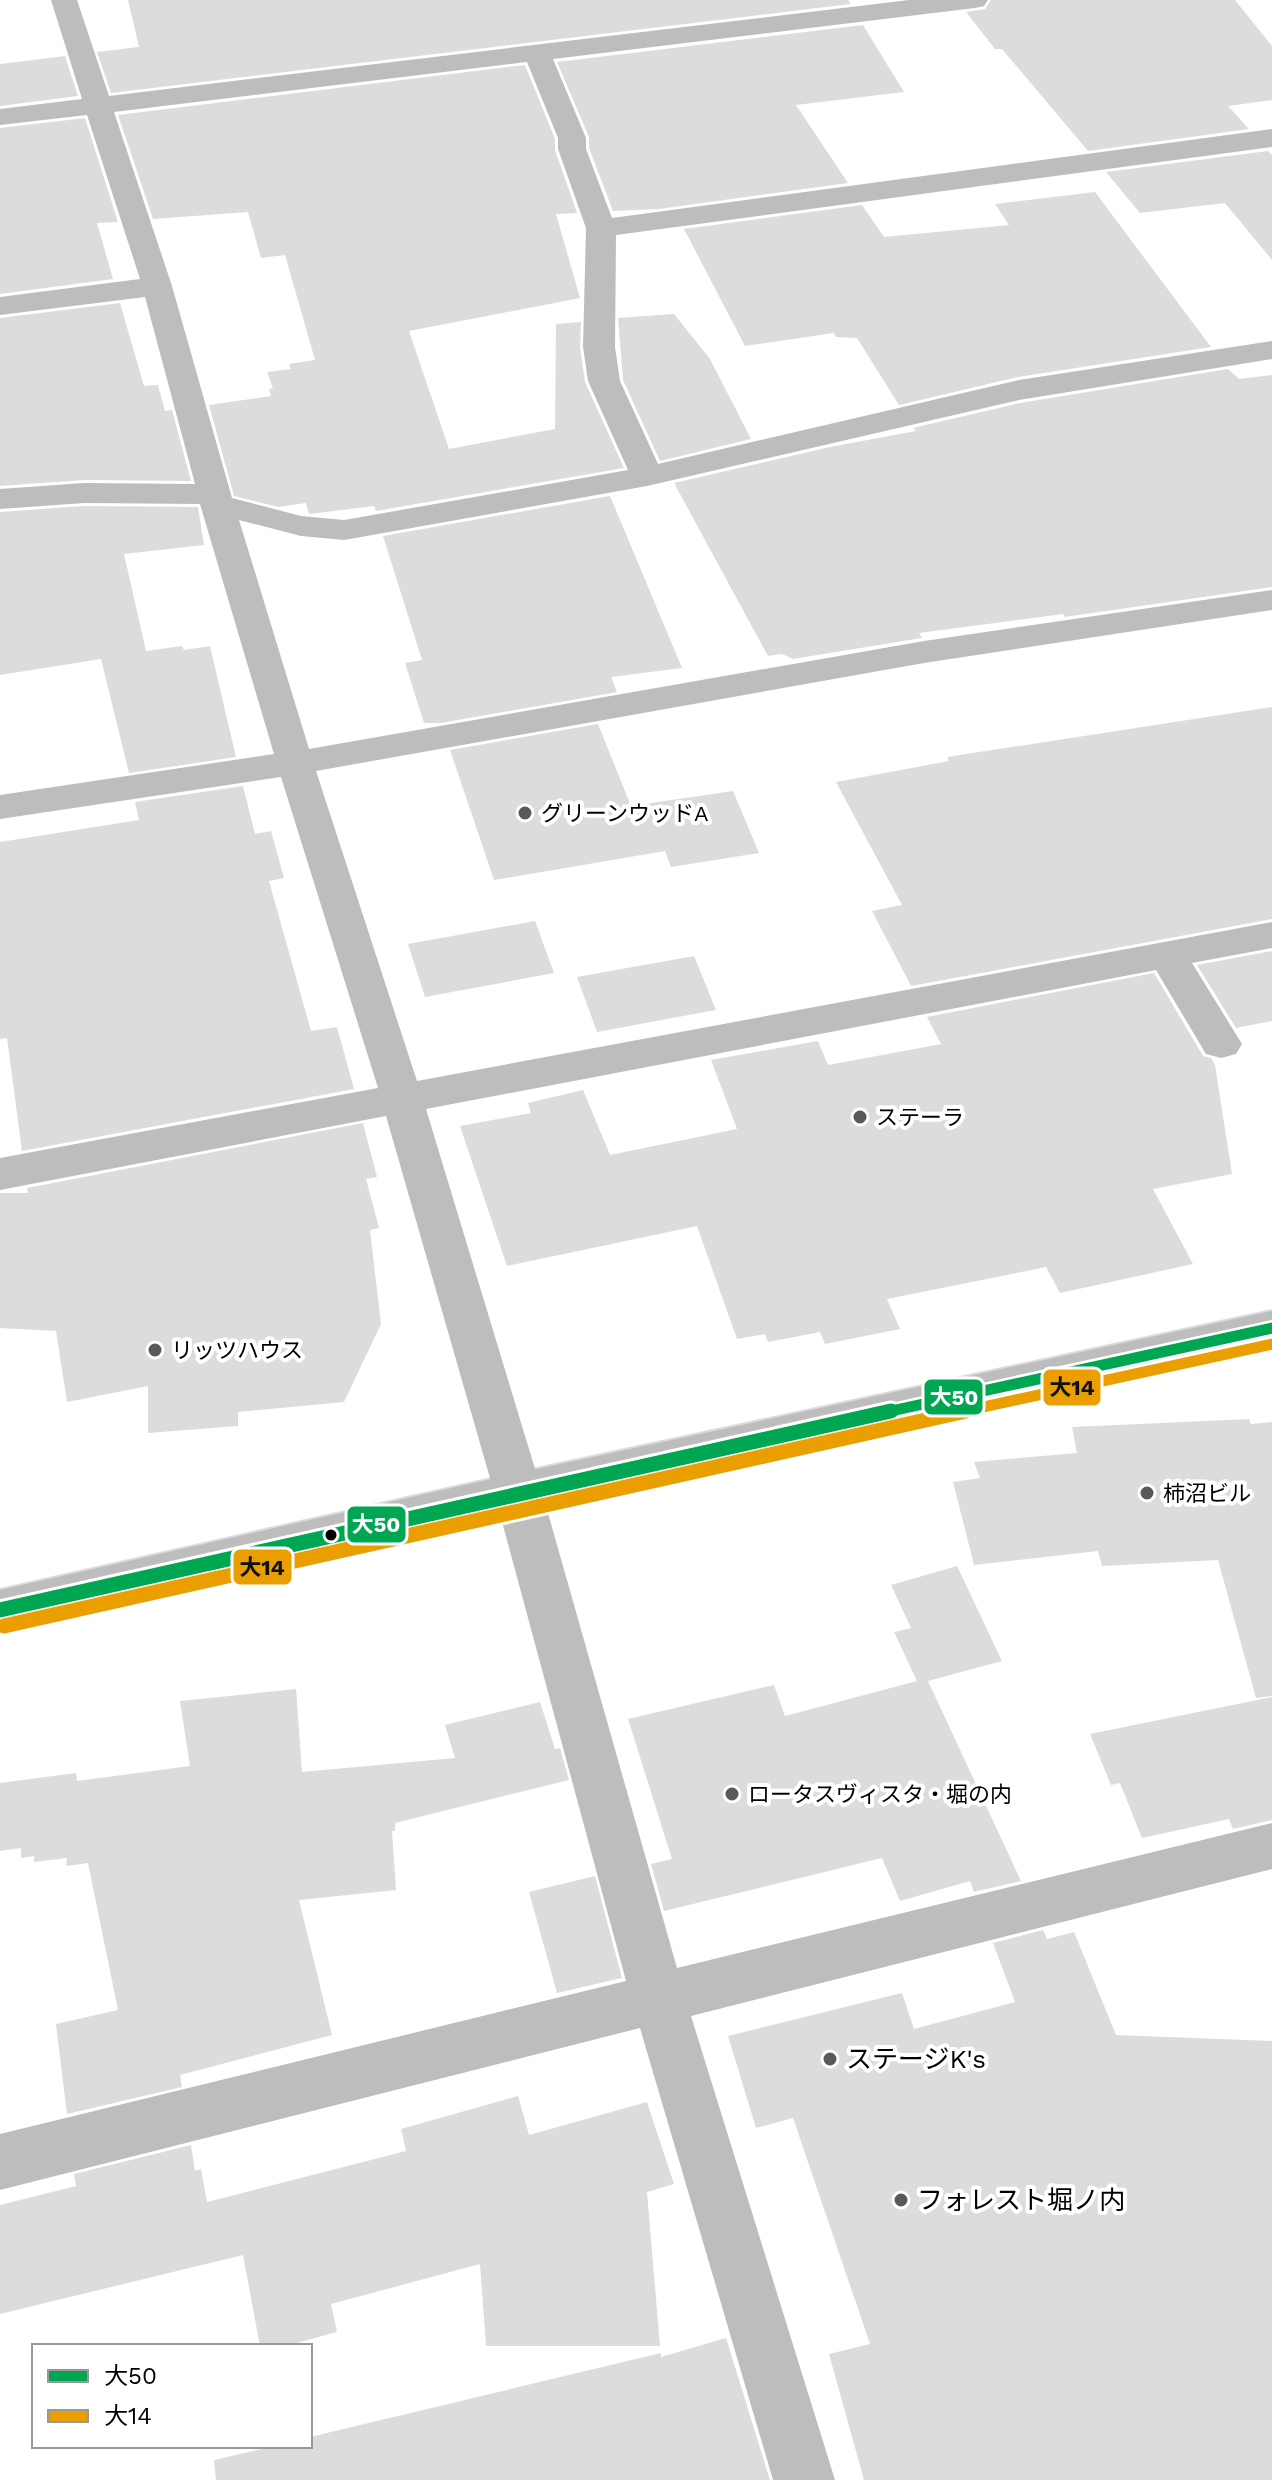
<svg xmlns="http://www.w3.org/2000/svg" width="1272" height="2480" viewBox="0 0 1272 2480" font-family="'Work Sans','Noto Sans JP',sans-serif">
  <rect width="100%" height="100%" fill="#fff"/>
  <path fill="#dcdcdc" d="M128,0H848L851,4L111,93L97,52L139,47Z
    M991,0H1235L1272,46V100L1228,106L1249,129L1088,151L1002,49H995L966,12L985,9Z
    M863,25L904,92L796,105L848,183L659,209L613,211L589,148V137L557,62Z
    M65,56L78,96L0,106V64Z
    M525,65L555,139V150L577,213L556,214L580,298L409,331L449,449L555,429L556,324L581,322L580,347L585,382L624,468L376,511L374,506L309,514L306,503L278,507L234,496L209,405L271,396L269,389L273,388L267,372L291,369L289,364L315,360L285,255L261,258L248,212L153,219L118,115Z
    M85,118L118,222L97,223L113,279L0,294V128Z
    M1268,151L1272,155V260L1225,203L1140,213L1106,172Z
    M1095,192L1211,347L1018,377L899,405L857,338L836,337L834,333L745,346L684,229L862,205L884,237L1009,225L995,204Z
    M120,303L144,386L158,385L165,411L172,410L191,481L84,480L0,486V318Z
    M674,314L710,359L751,439L660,461L623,380L618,318Z
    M1228,369L1239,379L1272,375V587L1065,617L1063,614L919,633L922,638L793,659L782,654L768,656L674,483L830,447L916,431L913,428L1020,403Z
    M610,496L682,668L611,677L617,692L441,723H424L405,663L422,660L383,536Z
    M84,506L198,507L204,545L124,554L146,651L182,646L184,650L210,646L236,757L129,773L101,659L0,675V512Z
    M1272,707V919L911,986L872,911L902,905L836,782L949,761L947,757Z
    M598,724L631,806L733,791L759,853L671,867L665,851L494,880L450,750Z
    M243,786L255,834L271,831L284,878L269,881L311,1031L337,1027L354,1089L22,1151L7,1038L0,1039V842L139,820L135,802Z
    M535,921L554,973L425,997L408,944Z
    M1272,951V1021L1236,1028L1197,965Z
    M694,956L716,1010L597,1032L577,977Z
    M1154,973L1203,1056L1211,1058L1215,1065L1232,1174L1153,1189L1193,1264L1060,1293L1046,1267L887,1299L900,1329L825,1344L820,1332L768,1342L765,1334L737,1339L697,1226L507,1266L460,1126L531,1113L528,1103L583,1090L610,1155L737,1129L711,1060L818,1041L828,1065L941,1044L927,1017Z
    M363,1123L377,1177L366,1179L379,1228L370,1230L381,1324L344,1402L238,1412V1426L148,1433V1386L67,1402L56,1331L0,1328V1193H28L27,1188Z
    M1249,1419L1251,1424L1272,1422V1696L1256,1698L1218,1560L1102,1566L1098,1551L974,1565L953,1482L980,1478L974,1462L1077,1453L1072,1427Z
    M957,1566L1002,1661L928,1681L1021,1881L974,1892L970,1881L900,1901L882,1858L664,1911L651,1864L672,1859L628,1719L774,1685L785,1716L917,1681L894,1632L911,1628L891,1585Z
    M296,1689L302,1772L455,1758L445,1725L540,1702L555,1749L560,1748L569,1780L395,1823V1831H392L396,1890L299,1900L332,2035L180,2075L182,2087L67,2114L56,2024L118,2010L88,1863L66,1866L67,1858L34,1862V1856L21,1858V1848L0,1851V1783L76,1773L77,1781L190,1766L180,1701Z
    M1272,1697V1820L1233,1829L1229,1819L1142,1838L1120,1783L1111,1785L1090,1734Z
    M595,1876L622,1978L557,1993L529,1892Z
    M1043,1930L1047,1939L1074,1932L1116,2035L1272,2041V2480H864L829,2354L870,2344L793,2118L756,2128L728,2036L902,1993L914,2029L1015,2002L993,1943Z
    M518,2096L529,2135L647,2102L674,2184L647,2192L660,2346H486L480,2264L331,2304L337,2332L285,2346H260L243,2255L0,2314V2205L76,2186L74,2174L191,2145L195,2171L201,2169L207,2202L406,2151L401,2129Z
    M726,2338L770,2480H216L214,2460L274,2446H310V2437L661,2353V2357Z"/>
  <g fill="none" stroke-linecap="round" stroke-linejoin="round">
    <defs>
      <path id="major" d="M1272,1311V1345L518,1511L0,1630V1590L518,1473Z"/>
    </defs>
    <use href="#major" stroke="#dbdbdb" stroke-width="4"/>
    <path fill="#bdbdbd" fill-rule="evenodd" d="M51,0H77L109,96L909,0H988L984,6L975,8L553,59L586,138V149L612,218L1272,129V147L616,235L615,347L620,381L658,464L1019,380L1272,341V359L1019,400L647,486L344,540L301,536L239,520L309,749L924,641L1272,590V610L924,663L316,771L417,1081L1272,922V948L1192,963L1242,1044L1236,1054L1221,1058L1206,1054L1156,970L426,1109L542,1492L677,1968L1272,1823V1869L691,2016L835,2480H773L640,2028L0,2190V2134L626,1981L494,1492L386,1116L0,1190V1158L378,1088L281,777L0,819V795L274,754L200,504L84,503L0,509V489L84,483L195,484L145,297L0,315V297L140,279L87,115L0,125V109L82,99ZM527,62L558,138V149L586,228L583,347L588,381L628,470L344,520L301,516L232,498L172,286L114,112Z"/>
    <use href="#major" fill="#bdbdbd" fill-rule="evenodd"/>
    <defs>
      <path id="bus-1-far1" d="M882,1413L1272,1328"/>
      <path id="bus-1" d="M0,1610L891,1411"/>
      <path id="bus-2-far1" d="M956,1413L1272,1344"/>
      <path id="bus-2" d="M4,1626L966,1411"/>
    </defs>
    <use href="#bus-1-far1" stroke="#fff" stroke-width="16"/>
    <use href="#bus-1" stroke="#fff" stroke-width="21"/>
    <use href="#bus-2-far1" stroke="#fff" stroke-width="16"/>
    <use href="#bus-2" stroke="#fff" stroke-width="21"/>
    <use href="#bus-1-far1" stroke="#00a651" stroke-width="11"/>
    <use href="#bus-1" stroke="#00a651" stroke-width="15"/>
    <use href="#bus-2-far1" stroke="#eb9e00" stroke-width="11"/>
    <use href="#bus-2" stroke="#eb9e00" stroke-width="15"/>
  </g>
  <g fill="#595959" stroke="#fff" stroke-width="3">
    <circle cx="525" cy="813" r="8"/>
    <circle cx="860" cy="1117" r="8"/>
    <circle cx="155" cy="1350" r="8"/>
    <circle cx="1147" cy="1493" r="8"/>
    <circle cx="732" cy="1794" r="8"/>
    <circle cx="830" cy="2059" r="8"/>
    <circle cx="901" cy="2200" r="8"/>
  </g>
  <circle fill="#000" stroke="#fff" stroke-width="3" cx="331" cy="1535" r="7"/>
  <g text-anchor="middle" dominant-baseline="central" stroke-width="8" stroke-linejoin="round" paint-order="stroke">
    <g font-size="22" fill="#000" stroke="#fff" text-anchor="start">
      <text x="541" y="813">グリーンウッドA</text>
      <text x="876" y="1117">ステーラ</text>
      <text x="171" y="1350">リッツハウス</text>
      <text x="1163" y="1493">柿沼ビル</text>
      <text x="748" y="1794">ロータスヴィスタ・堀の内</text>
    </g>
    <g font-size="26" fill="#000" stroke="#fff" text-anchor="start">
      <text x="846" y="2059">ステージK's</text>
      <text x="917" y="2200">フォレスト堀ノ内</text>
    </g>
  </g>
  <g stroke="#fff" stroke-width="3">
    <rect x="1042" y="1368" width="60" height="39" rx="8" fill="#eb9e00"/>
    <rect x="923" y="1378" width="61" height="38" rx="8" fill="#00a651"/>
    <rect x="346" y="1505" width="61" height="39" rx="8" fill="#00a651"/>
    <rect x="232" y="1548" width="61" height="38" rx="8" fill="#eb9e00"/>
  </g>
  <g font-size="22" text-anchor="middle" font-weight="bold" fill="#fff">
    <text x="954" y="1405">大50</text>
    <text x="376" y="1532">大50</text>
  </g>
  <g font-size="22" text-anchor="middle" font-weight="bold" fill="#111">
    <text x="1072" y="1395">大14</text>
    <text x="262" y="1575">大14</text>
  </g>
  <rect x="32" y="2344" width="280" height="104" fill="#ffffff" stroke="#999999" stroke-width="2"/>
  <rect x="48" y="2370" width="40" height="12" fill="#00a651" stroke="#999999" stroke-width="2"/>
  <text x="104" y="2384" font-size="24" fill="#000000">大50</text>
  <rect x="48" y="2410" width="40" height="12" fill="#eb9e00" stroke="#999999" stroke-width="2"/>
  <text x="104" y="2424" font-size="24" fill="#000000">大14</text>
</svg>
